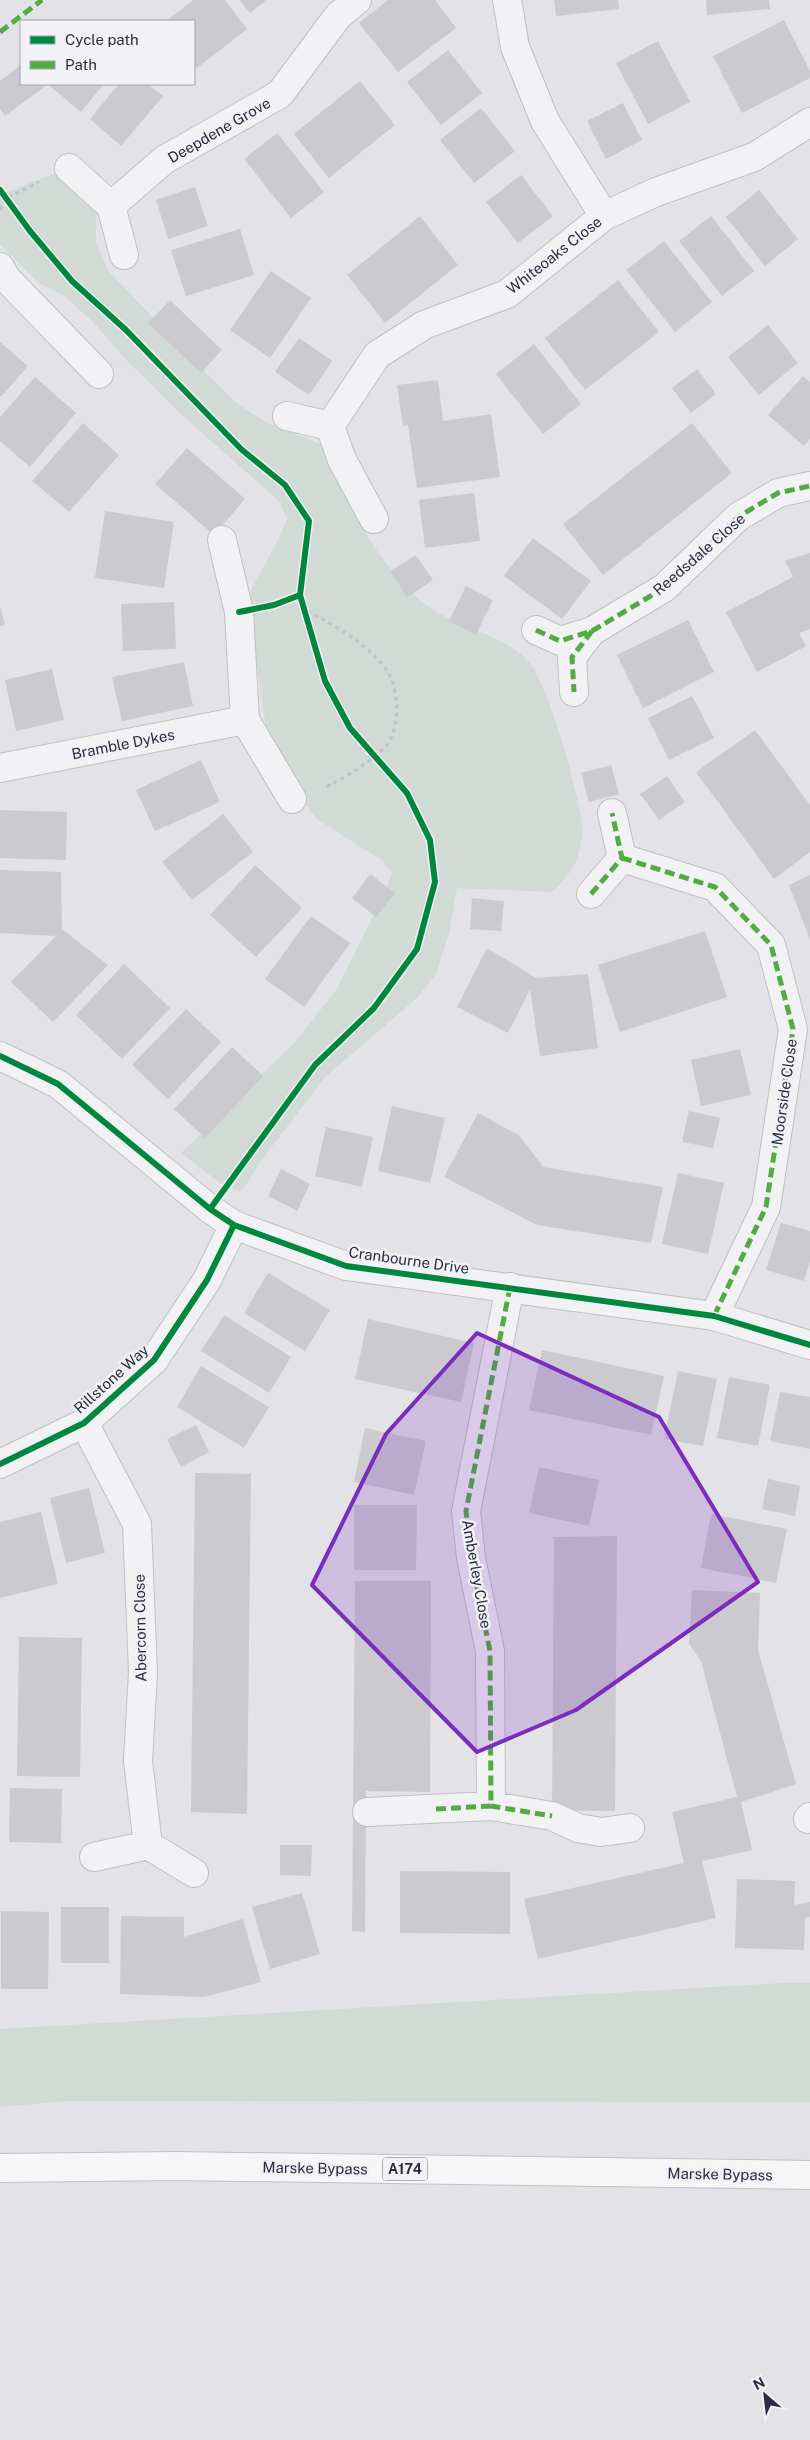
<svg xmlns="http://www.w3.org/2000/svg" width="810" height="2440" viewBox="0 0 810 2440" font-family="'Public Sans',sans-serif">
  <rect width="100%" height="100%" fill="#e3e3e7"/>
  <path fill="#d1dad4" d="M69,168L99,204L96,221V243L109,272L234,401L267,423L322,444C345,494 368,550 409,589C416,597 426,606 435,611C464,629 504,635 528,661C548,683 579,793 582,826C583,833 581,844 579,852C576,867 563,882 552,892L457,888L449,934L436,974L417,998L325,1077L261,1161L242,1191L225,1187L181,1153L297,1040L336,990L385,892L392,873L383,861L317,819L299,796L266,728L249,610L251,590L277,542L287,519L280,502L183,416L126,360L93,322L63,295L40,284L0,244V196L2,194Z
    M782,1983H810V2102L66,2101L0,2107V2029Z"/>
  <path fill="#cacacf" d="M193,0H225L247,29L197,68L194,63V21H166Z
    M240,0H266L250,13Z
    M388,0H435L456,28L398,72L359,23Z
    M554,0H618L619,9L556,16Z
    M706,0H769L770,9L707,15Z
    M784,20L810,71V78L742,113L713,56Z
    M658,41L690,102L648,124L616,63Z
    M448,50L482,93L441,125L407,82Z
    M21,65V84H104L81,112L48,84L5,116L0,109V81Z
    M360,81L395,125L329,178L294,134Z
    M119,84H148L163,96L121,146L90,119Z
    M623,103L642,140L606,159L587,121Z
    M481,108L515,151L474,183L440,140Z
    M277,133L324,192L291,218L244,159Z
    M521,175L553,216L518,243L486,202Z
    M195,187L208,226L168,239L156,200Z
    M759,190L798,239L765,266L726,217Z
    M420,216L458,265L385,323L347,275Z
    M711,216L754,271L722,296L679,241Z
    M240,229L254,275L186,296L171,250Z
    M664,241L712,302L675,332L626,270Z
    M271,271L311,298L270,358L230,330Z
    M618,280L659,332L585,390L545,338Z
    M170,300L222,350L201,373L148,323Z
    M768,325L798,363L759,395L728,357Z
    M299,338L332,361L309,395L275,372Z
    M0,342L28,366L1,397L0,396Z
    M534,344L581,404L543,434L496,374Z
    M697,369L716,394L691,413L672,388Z
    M803,376L810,382V439L804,446L768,415Z
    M35,377L76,413L30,467L0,441V417Z
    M438,380L443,421L491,414L500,477L417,488L408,425L403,426L397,385Z
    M83,423L119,455L69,512L32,481Z
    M692,423L732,473L603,575L563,524Z
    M187,448L245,499L214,535L155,484Z
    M474,493L480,541L425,548L419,500Z
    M105,511L174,522L164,588L95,578Z
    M533,538L591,581L562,619L504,576Z
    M810,553V629L799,633L806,646L757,672L726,612L793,577L785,561Z
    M416,555L433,580L407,597L390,571Z
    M466,586L493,600L476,635L449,621Z
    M174,602L176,649L123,651L121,604Z
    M0,606L5,625L0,626Z
    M688,620L714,672L643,708L617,655Z
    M184,662L193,706L122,721L112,677Z
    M52,669L64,720L16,731L5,680Z
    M692,696L714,738L669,760L648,718Z
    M755,730L810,805V852L774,879L696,772Z
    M201,760L220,802L155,831L136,790Z
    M611,765L619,794L589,802L581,773Z
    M667,776L685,802L659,820L640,794Z
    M0,810L67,812L66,860L0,858Z
    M223,814L253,852L192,900L162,862Z
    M255,865L302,908L256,957L210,915Z
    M0,870L61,872L62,929L108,965L53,1022L11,982L56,936L0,933Z
    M370,874L395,893L376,917L352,898Z
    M810,875V940L789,885Z
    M472,898L504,901L501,931L470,929Z
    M311,916L350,943L304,1007L265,979Z
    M705,931L727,997L620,1032L598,965Z
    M487,948L536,978L588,974L598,1048L540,1056L530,989L508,1033L457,1007Z
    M124,964L170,1008L122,1059L76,1015Z
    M186,1009L221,1042L168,1099L132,1065Z
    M232,1047L263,1076L205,1138L174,1109Z
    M740,1049L751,1095L701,1106L691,1060Z
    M392,1106L445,1118L430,1183L378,1171Z
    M689,1111L720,1118L713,1148L682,1142Z
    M478,1113L520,1136L543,1167L663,1187L651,1243L537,1225L444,1177Z
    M326,1127L373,1137L362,1187L315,1176Z
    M281,1169L310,1184L297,1211L268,1196Z
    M678,1173L724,1183L708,1254L662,1244Z
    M781,1223L810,1231V1262L804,1281L766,1270Z
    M268,1273L330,1310L305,1351L244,1313Z
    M224,1315L291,1357L269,1393L201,1351Z
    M368,1319L474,1343L461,1402L355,1379Z
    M542,1350L664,1376L651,1435L529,1410Z
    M201,1366L269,1407L244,1448L177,1407Z
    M678,1371L717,1379L703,1446L664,1439Z
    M729,1377L770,1385L758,1446L717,1438Z
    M780,1392L810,1397V1449L770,1441Z
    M196,1425L209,1452L181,1467L167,1439Z
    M365,1428L426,1441L414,1495L354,1482Z
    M539,1467L599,1480L589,1526L529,1513Z
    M195,1473L251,1474L247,1814L191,1812Z
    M768,1479L800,1486L795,1516L762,1509Z
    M89,1488L105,1553L66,1563L50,1498Z
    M354,1505H417L416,1570H354Z
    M41,1512L58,1584L0,1598V1522Z
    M711,1514L787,1529L776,1583L701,1568Z
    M617,1536L615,1811L552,1810L554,1537Z
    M355,1581H431L430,1792L366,1791L365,1932L352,1931Z
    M692,1590L760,1593L758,1650L796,1784L741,1802L752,1850L702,1861L716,1918L538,1959L524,1899L684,1863L672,1812L737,1797L701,1661L689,1644Z
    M19,1637L82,1638L80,1777L17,1776Z
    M10,1788L62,1789L61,1843L9,1842Z
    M280,1845H312L311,1876L280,1875Z
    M400,1871L510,1872V1934L400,1933Z
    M737,1879L795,1881L794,1905L810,1902V1917L805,1918L804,1950L735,1948Z
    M302,1893L320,1954L270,1969L252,1907Z
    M61,1907H109V1963H61Z
    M1,1911L49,1912L48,1989H1Z
    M121,1916L184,1917V1937L243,1919L261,1982L204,1997L120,1994Z"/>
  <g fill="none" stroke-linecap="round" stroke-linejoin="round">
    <defs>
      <path id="minor" d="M507,0L515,47L545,121L604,216
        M69,168L111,206
        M124,255L111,206L164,160L280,94L338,16L357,0
        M0,267L6,278L99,374
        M287,416L330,426
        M374,519L342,460L330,426L377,355L424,325L507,294L604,216L656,192L754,157L810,122
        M222,540L239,612L245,720
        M536,630L560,641L592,631L572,657L574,692
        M592,631L664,588L738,517L778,493L810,486
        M0,768L245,720L292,799
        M622,858L715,887L771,945L793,1029L766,1207L714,1316
        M591,894L622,858L612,813
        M0,1056L58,1084L210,1209L234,1225L346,1266L714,1316L810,1345
        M510,1287L466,1511L471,1558L490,1651L491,1806L552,1816L578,1828L601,1832L630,1828
        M84,1423L137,1524L143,1672L138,1761L148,1845L194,1873
        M0,1464L84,1423L154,1360L207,1280L234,1225
        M367,1812L491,1806
        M808,1819L810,1817
        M94,1857L148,1845"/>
      <path id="major" d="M0,2168L176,2166L810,2175"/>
    </defs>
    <use href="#minor" stroke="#c0c0c4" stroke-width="30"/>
    <use href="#major" stroke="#bfc0c5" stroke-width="30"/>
    <path stroke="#c2c2c7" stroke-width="3" stroke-dasharray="4 4" stroke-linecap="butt" d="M0,210L5,199L39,182
      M302,605L308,611C335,626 363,641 383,665C399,684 401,720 389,742C381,756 339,782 323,788"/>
    <use href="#minor" stroke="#f2f2f4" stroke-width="28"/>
    <use href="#major" stroke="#f6f6f6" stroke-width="28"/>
    <path stroke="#54ab46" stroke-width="5" stroke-dasharray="10 5" stroke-linecap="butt" d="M0,32L42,0
      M536,630L560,641L592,631L572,657L574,692
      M592,631L664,588L738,517L778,493L810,486
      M622,858L715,887L771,945L793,1029L766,1207L714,1316
      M591,894L622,858L612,813
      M510,1287L466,1511L471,1558L490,1651L491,1806L552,1816
      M436,1809L491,1806"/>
    <defs>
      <path id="cycleway" d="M0,190L30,231L72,281L126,330L241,449L285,485L309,521L300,595L325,681L350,728L407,793L430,840L435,882L417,949L374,1008L315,1065L210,1209
        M239,612L274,605L300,595
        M0,1056L58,1084L210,1209L234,1225L346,1266L714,1316L810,1345
        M0,1464L84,1423L154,1360L207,1280L234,1225"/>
    </defs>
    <use href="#cycleway" stroke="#f1f1f6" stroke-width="9"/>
    <use href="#cycleway" stroke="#00873e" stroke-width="6"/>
  </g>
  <path fill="#7b2cbf" fill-opacity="0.2" stroke="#7b2cbf" stroke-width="4" stroke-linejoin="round" d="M477,1333L659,1417L758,1582L576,1710L477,1752L312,1585L386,1434Z"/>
  <g text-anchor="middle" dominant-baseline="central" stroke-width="5" stroke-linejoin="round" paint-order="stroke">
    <rect fill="#f1f1f6" stroke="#666776" stroke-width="1" x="382.5" y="2157.5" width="45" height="23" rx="4"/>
    <g font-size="14" font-weight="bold" fill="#2b2c3f">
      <text x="405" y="2169">A174</text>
    </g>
    <g font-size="15" fill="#2b2c3f" stroke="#f1f1f6">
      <text transform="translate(219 130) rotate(-30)">Deepdene Grove</text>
      <text transform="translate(554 255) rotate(-38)">Whiteoaks Close</text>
      <text transform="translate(699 554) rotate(-41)">Reedsdale Close</text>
      <text transform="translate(123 744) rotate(-11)">Bramble Dykes</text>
      <text transform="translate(784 1092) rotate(-82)">Moorside Close</text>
      <text transform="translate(409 1260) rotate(8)">Cranbourne Drive</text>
      <text transform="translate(111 1379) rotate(-42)">Rillstone Way</text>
      <text transform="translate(477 1574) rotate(80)">Amberley Close</text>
      <text transform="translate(140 1628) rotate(-91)">Abercorn Close</text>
      <text transform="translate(315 2168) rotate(1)">Marske Bypass</text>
      <text transform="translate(720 2174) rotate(1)">Marske Bypass</text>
    </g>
  </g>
  <rect x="20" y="20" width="175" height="65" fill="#f1f1f6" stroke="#a2a2ad"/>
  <rect x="30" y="36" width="25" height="8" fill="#00873e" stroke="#a2a2ad"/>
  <text x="65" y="45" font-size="15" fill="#2b2c3f">Cycle path</text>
  <rect x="30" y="61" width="25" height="8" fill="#54ab46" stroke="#a2a2ad"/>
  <text x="65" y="70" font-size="15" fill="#2b2c3f">Path</text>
  <g transform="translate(765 2395) rotate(332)" stroke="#f1f1f6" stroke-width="4" paint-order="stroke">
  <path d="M0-4L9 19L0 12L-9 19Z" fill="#2b2c3f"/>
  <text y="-8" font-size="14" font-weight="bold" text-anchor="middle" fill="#2b2c3f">N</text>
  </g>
</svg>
